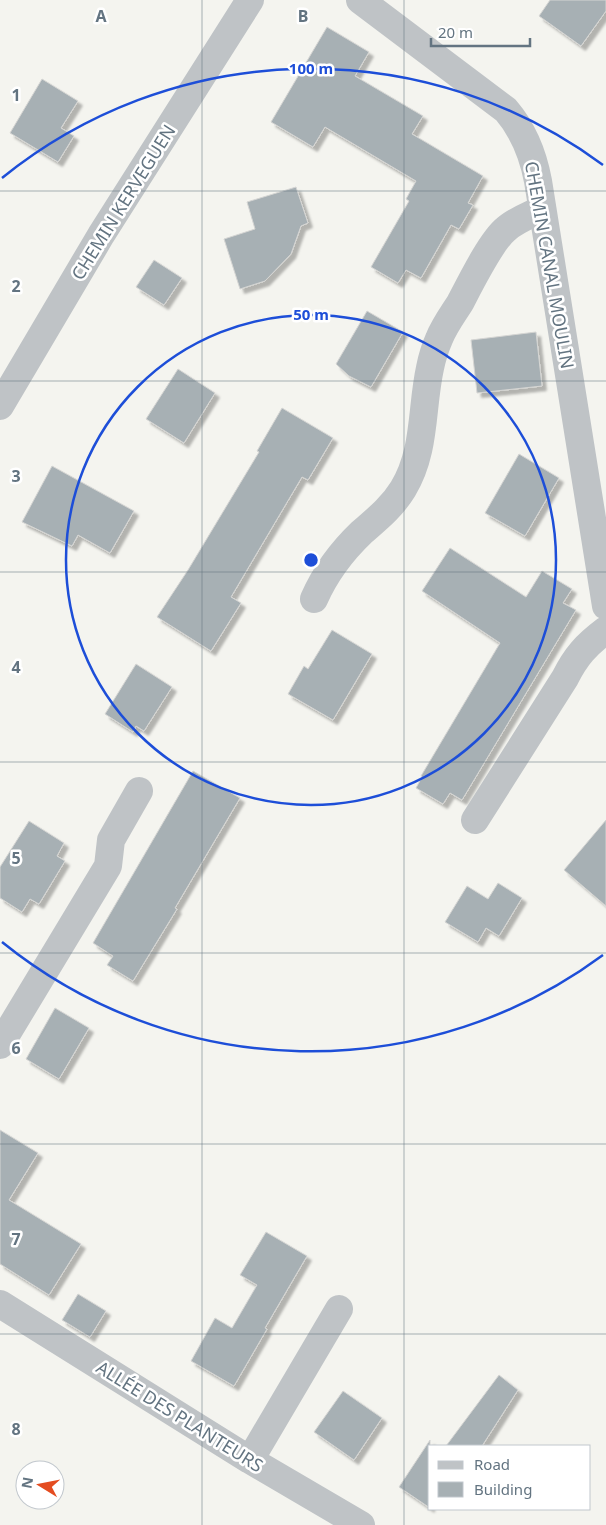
<svg xmlns="http://www.w3.org/2000/svg" width="606" height="1525" viewBox="0 0 606 1525" font-family="'Noto Sans',sans-serif">
  <defs>
    <filter id="shadow"><feDropShadow dx="4.5" dy="4.5" stdDeviation="1" flood-color="#0004"/></filter>
  </defs>
  <rect width="100%" height="100%" fill="#f4f4ef"/>
  <path fill="#a7b0b4" stroke="#d5d5d3" filter="url(#shadow)" d="M550,0H606V11L581,46L539,16Z
    M327,27L369,52L355,76L423,116L412,134L483,176L468,203L473,205L459,229L451,225L421,278L406,270L398,283L371,267L409,201L406,199L416,181L325,127L313,147L271,122Z
    M42,79L78,101L61,128L74,136L58,162L10,133Z
    M296,187L308,223L301,226L291,254L265,281L240,289L224,239L255,229L247,202Z
    M154,260L182,278L164,305L136,287Z
    M367,311L403,332L371,387L349,376L336,364Z
    M536,332L542,386L477,393L471,340Z
    M178,369L215,393L184,443L146,419Z
    M282,408L333,438L308,480L302,477L231,597L241,603L211,651L157,617L188,570L259,452L257,451Z
    M519,454L559,478L525,536L485,513Z
    M52,466L134,511L110,553L78,535L72,546L22,522Z
    M450,548L526,597L542,571L572,589L563,603L576,610L462,800L450,793L443,804L416,788L422,777L421,776L500,643L422,591Z
    M332,630L372,654L333,720L288,694L304,666L308,669Z
    M136,664L172,687L144,731L136,726L133,732L105,714Z
    M193,771L240,798L175,908L177,909L133,981L107,965L113,956L93,943Z
    M606,820V906L564,870Z
    M29,821L64,843L57,856L65,861L39,904L30,899L22,912L0,898V867Z
    M498,883L522,898L499,936L486,928L478,942L445,922L467,886L488,899Z
    M55,1008L89,1028L59,1079L26,1059Z
    M0,1130L38,1153L9,1200L81,1244L49,1295L0,1264Z
    M266,1232L307,1256L265,1328L267,1329L234,1386L191,1361L215,1318L232,1328L257,1285L240,1275Z
    M78,1294L106,1311L90,1337L62,1320Z
    M499,1375L518,1390L482,1446H446Z
    M343,1391L382,1418L354,1460L314,1432Z
    M430,1440V1508L399,1487Z"/>
  <g fill="none" stroke-linecap="round" stroke-linejoin="round">
    <path stroke="#bfc3c6" stroke-width="28" d="M360,0L506,110C524,131 533,154 538,181L606,606
      M0,406L101,235L250,0
      M314,599C325,574 341,552 362,532C377,519 392,507 403,489C426,451 421,409 430,368C432,358 435,348 439,339C444,326 453,314 460,303C470,284 491,241 506,229C516,220 530,215 542,209
      M475,820L565,678C576,656 586,645 606,630
      M0,1045L108,866L111,840L139,791
      M0,1304L250,1460L361,1525
      M250,1460L339,1309"/>
  </g>
  <path fill="none" stroke="#637481" stroke-width="1" stroke-opacity="0.55" d="M202,0V1525M404,0V1525M0,191H606M0,381H606M0,572H606M0,762H606M0,953H606M0,1144H606M0,1334H606"/>
  <g fill="none" stroke="#1d4ed8" stroke-width="2.5">
    <circle cx="311" cy="560" r="245"/>
    <path d="M603 955A491 491 0 0 1 2 942M2 178A491 491 0 0 1 603 165"/>
  </g>
  <g text-anchor="middle" dominant-baseline="central" stroke-width="5" stroke-linejoin="round" paint-order="stroke">
    <g font-size="18" fill="#637481" stroke="#fff">
      <text transform="translate(123 202) rotate(-58)">CHEMIN KERVEGUEN</text>
      <text transform="translate(550 265) rotate(80)">CHEMIN CANAL MOULIN</text>
      <text transform="translate(180 1416) rotate(32)">ALLÉE DES PLANTEURS</text>
    </g>
  </g>
  <g font-size="16" text-anchor="middle" font-weight="bold" fill="#637481" stroke="#fff" stroke-width="5" stroke-linejoin="round" paint-order="stroke">
    <text x="101" y="22">A</text>
    <text x="303" y="22">B</text>
    <text x="16" y="101">1</text>
    <text x="16" y="292">2</text>
    <text x="16" y="482">3</text>
    <text x="16" y="673">4</text>
    <text x="16" y="864">5</text>
    <text x="16" y="1054">6</text>
    <text x="16" y="1245">7</text>
    <text x="16" y="1435">8</text>
  </g>
  <circle cx="311" cy="560" r="8" fill="#1d4ed8" stroke="#fff" stroke-width="2.5"/>
  <g font-size="15" text-anchor="middle" font-weight="bold" fill="#1d4ed8" stroke="#fff" stroke-width="5" stroke-linejoin="round" paint-order="stroke">
    <text x="311" y="74">100 m</text>
    <text x="311" y="320">50 m</text>
  </g>
  <rect x="428" y="1445" width="162" height="65" fill="#ffffff" stroke="#c1c7cd"/>
  <rect x="438" y="1461" width="25" height="8" fill="#bfc3c6" stroke="#c1c7cd"/>
  <text x="474" y="1470" font-size="15" fill="#637481">Road</text>
  <rect x="438" y="1482" width="25" height="15" fill="#a7b0b4" stroke="#c1c7cd"/>
  <text x="474" y="1495" font-size="15" fill="#637481">Building</text>
  <g transform="translate(40 1485) rotate(280)"><circle r="24" fill="#ffffff" stroke="#c1c7cd"/>
  <path d="M0-4L9 19L0 12L-9 19Z" fill="#e44c20"/>
  <text y="-8" font-size="14" font-weight="bold" text-anchor="middle" fill="#637481">N</text>
  </g>
  <path d="M431 38v8h99v-8" fill="none" stroke="#637481" stroke-width="2.5"/>
  <text x="438" y="38" font-size="15" fill="#637481" stroke="#ffffff" stroke-width="4" paint-order="stroke">20 m</text>
</svg>
